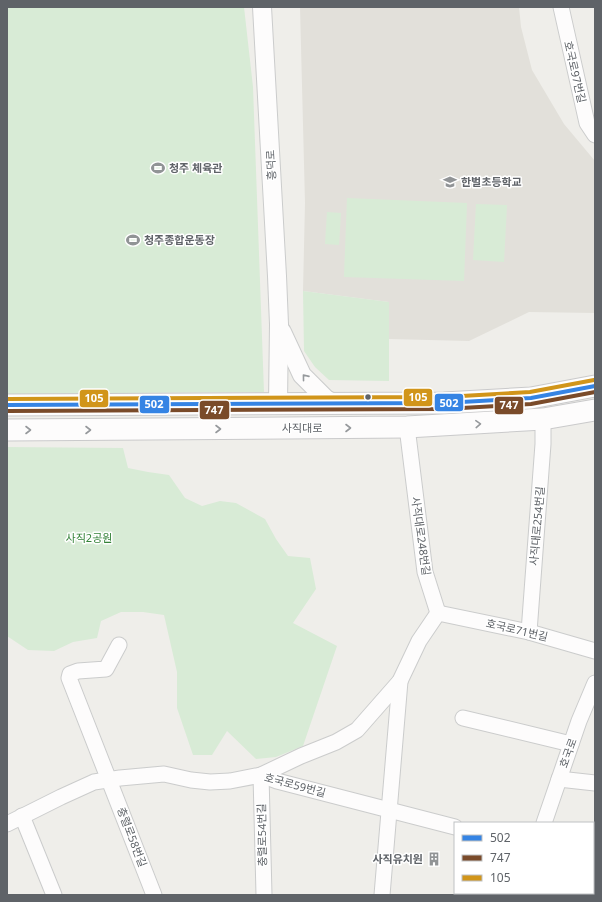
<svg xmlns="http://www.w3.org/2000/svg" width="602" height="902" viewBox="0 0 602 902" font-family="'Noto Sans','Noto Sans KR',sans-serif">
<rect width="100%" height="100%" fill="#efeeea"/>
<!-- education -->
<polygon fill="#e2e0da" points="300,7 519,7 521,27 532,70 564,124 595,161 595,313 529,312 469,341 389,339 389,302 303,291 305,203"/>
<!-- green -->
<g fill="#d8ebd6">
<polygon points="7,7 244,7 253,87 264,392 7,394"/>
<polygon points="347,198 467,203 464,281 344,277"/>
<polygon points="476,204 507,205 504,262 473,260"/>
<polygon points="327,212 341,213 339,245 325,244"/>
<polygon points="303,291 389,302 389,381 329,380 315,367 304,351"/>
<polygon points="7,447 123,448 128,468 148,472 169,475 185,498 202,506 220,501 236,503 265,519 276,539 288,556 310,558 316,589 293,623 337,646 303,746 276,757 256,759 227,731 212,755 193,755 177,708 177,672 164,615 143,612 121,612 101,621 97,638 73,642 54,651 28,650 7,636"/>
</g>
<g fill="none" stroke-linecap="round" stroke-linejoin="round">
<!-- minor casing -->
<g stroke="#cbcccc" stroke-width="17">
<g id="minor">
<polyline points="561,7 587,123 595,135"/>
<polyline points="407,427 425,572 438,613"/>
<polyline points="438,613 529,632 595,651"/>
<polyline points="529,632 543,444 543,419"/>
<polyline points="119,645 106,669 78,671 70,674 69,678 154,895"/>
<polyline points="463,718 571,744"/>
<polyline points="559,779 595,783"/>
<polyline points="22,816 54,895"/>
<polyline points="544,823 579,721 595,683"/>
<polyline points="7,824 61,797 94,782 120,778 164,774 191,780 210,782 230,781 261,775 277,781 455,827"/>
<polyline points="593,871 595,866"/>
<polyline points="264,895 261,775 301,756 336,742 357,730 400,681 419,641 438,613"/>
<polyline points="382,895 400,681"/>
<polyline points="520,895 521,893"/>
<polyline points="583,895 584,893"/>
</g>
</g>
<!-- tertiary casing -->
<g stroke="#cbcccc" stroke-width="20">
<g id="tertiary">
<polyline points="262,7 277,276 279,324 278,404"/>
<polyline points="282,332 302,375 326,399 333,403"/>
</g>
</g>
<!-- secondary casing -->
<g stroke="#cacacb" stroke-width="23">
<g id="secondary">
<polyline points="7,405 444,403 531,398 595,386"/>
<polyline points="7,430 407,427 543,419 595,410"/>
</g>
</g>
<!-- minor -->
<use href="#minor" stroke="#fdfcfc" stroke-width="15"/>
<!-- tertiary -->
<use href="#tertiary" stroke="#fdfcfc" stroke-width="18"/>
<!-- secondary -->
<use href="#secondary" stroke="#fdfcfc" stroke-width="21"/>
<!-- bus-1 casing -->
<g stroke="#fff" stroke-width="7">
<polyline id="bus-1" points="7,405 444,403 531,398 595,386"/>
</g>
<!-- bus-2 casing -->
<g stroke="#fff" stroke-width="7">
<polyline id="bus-2" points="7,411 444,409 531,404 595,392"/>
</g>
<!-- bus-3 casing -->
<g stroke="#fff" stroke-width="7">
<polyline id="bus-3" points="7,399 444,397 530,392 594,380"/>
</g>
<!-- bus-1 -->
<use href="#bus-1" stroke="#3584e4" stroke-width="4"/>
<!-- bus-2 -->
<use href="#bus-2" stroke="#7a4b2a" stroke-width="4"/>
<!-- bus-3 -->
<use href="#bus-3" stroke="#d1951a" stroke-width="4"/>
</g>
<!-- one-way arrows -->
<defs><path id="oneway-chevron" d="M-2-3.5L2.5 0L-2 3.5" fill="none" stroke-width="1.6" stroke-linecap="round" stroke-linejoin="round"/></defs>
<g stroke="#96999c">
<use href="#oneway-chevron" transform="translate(305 377) rotate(-129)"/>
<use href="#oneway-chevron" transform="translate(478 424) rotate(-3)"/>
<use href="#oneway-chevron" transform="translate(348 428)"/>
<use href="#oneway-chevron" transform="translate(218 429)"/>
<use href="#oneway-chevron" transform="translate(28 430)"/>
<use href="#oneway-chevron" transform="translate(88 430)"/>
</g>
<!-- icons -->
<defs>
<g id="stadium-bare" transform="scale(1.08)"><path d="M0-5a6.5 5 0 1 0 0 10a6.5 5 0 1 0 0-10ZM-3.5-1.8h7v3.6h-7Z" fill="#919496" stroke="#fff" stroke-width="2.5" paint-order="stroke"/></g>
<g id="school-bare" transform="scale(1.08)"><path d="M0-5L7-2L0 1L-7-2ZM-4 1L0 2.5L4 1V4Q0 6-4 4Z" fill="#919496" stroke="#fff" stroke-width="2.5" paint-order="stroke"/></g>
<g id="building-bare" transform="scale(1.08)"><path d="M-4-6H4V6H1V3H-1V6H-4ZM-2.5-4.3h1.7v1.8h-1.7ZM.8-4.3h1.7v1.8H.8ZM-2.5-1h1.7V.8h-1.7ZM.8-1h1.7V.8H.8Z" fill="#919496" stroke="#fff" stroke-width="2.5" paint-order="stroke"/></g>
</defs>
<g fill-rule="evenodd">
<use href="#stadium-bare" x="158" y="168"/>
<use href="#school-bare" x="450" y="182"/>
<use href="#stadium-bare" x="133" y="240"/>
<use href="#building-bare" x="434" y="859"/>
</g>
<!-- markers -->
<circle fill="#5f6368" stroke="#fff" stroke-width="1.5" cx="368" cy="397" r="3.5"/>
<g text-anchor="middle" stroke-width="3" stroke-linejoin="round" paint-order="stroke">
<!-- street labels -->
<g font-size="11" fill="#5f6368" stroke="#fff">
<text transform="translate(575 72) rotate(77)" y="4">호국로97번길</text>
<text transform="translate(271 165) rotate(-93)" y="4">흥덕로</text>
<text x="302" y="432">사직대로</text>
<text transform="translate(537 526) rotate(-85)" y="4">사직대로254번길</text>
<text transform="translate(421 536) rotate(82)" y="4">사직대로248번길</text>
<text transform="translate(517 630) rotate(13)" y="4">호국로71번길</text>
<text transform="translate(568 753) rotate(-70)" y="4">호국로</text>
<text transform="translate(295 785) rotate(15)" y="4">호국로59번길</text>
<text transform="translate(262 835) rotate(-91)" y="4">충렬로54번길</text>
<text transform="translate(132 837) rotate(69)" y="4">충렬로58번길</text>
</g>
<!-- poi labels -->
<g font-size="11" font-weight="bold" fill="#5f6368" stroke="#fff" text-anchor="start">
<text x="169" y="172">청주 체육관</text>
<text x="461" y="186">한벌초등학교</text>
<text x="144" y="244">청주종합운동장</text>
<text x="423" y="863" text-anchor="end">사직유치원</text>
</g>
<!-- park labels -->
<g font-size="11" fill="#348238" stroke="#fff">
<text x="89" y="542">사직2공원</text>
</g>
</g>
<g stroke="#fff" stroke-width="1.5">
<rect x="403" y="388" width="30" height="19" rx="4" fill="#d1951a"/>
<rect x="79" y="389" width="30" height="19" rx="4" fill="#d1951a"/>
<rect x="434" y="393" width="30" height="19" rx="4" fill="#3584e4"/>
<rect x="139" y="395" width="31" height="19" rx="4" fill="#3584e4"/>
<rect x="494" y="396" width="30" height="19" rx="4" fill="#7a4b2a"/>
<rect x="199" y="400" width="31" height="20" rx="4" fill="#7a4b2a"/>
</g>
<g font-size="11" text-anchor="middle" font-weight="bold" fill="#fff">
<text x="418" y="401">105</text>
<text x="94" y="402">105</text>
<text x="449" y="407">502</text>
<text x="154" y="408">502</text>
<text x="509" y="409">747</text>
<text x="214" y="414">747</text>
</g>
<!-- border -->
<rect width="602" height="902" fill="none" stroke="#5f6368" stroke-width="16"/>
<!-- legend -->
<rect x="454" y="822" width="140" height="72" fill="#ffffff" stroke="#bfc1c3"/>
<rect x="462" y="835" width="20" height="6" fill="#3584e4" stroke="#bfc1c3"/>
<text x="490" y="842" font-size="12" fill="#5f6368">502</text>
<rect x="462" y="855" width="20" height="6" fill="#7a4b2a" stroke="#bfc1c3"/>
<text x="490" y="862" font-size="12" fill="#5f6368">747</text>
<rect x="462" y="875" width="20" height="6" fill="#d1951a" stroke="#bfc1c3"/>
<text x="490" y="882" font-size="12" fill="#5f6368">105</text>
</svg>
